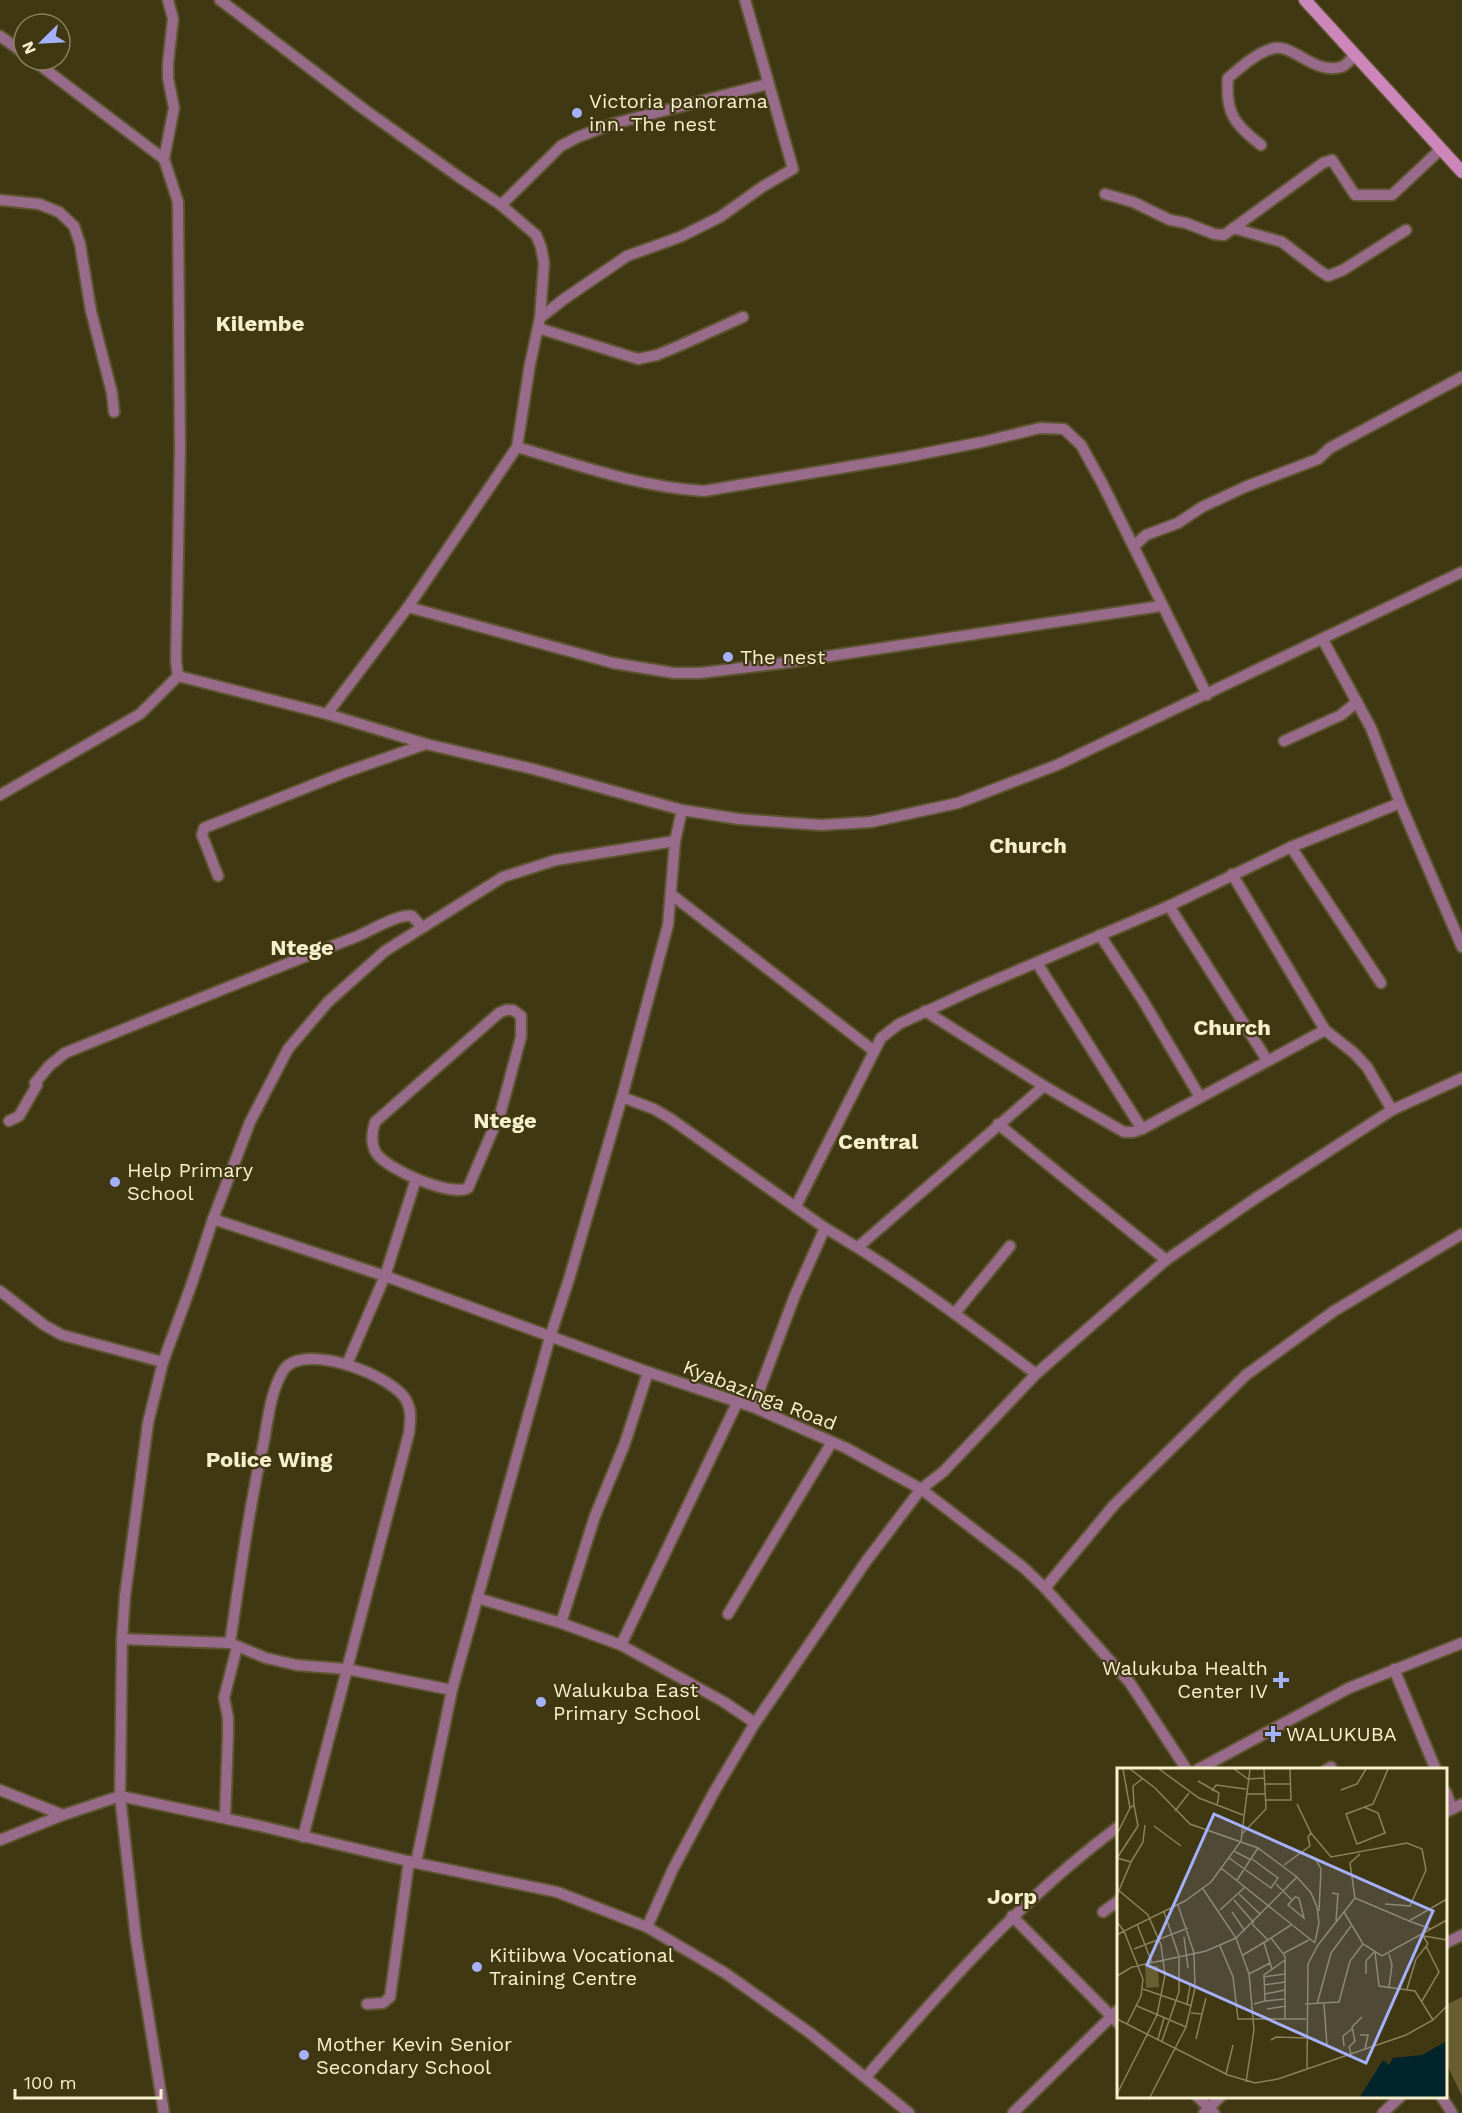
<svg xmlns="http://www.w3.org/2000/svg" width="1462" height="2113" viewBox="0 0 1462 2113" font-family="'Work Sans',sans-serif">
<rect width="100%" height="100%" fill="#403812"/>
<!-- green -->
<polygon fill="#685e31" points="1462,1997 1462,2096 1446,2063 1446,2005"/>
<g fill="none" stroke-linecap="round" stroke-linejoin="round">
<!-- street casing -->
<g stroke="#5d5530" stroke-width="14">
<g id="street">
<polyline points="220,0 365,110 459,177 501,205 536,235 541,247 544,263 540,318 530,364 517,447 408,607 327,714"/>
<polyline points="0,36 24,53"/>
<polyline points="33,60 164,159 178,202 180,449 176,661 178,676 327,714 426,744 533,769 682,810 739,819 791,823 821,825 871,822 958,803 1057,765 1462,572"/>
<path d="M1261,145C1235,125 1225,113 1228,78C1240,68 1255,54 1271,49C1292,41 1312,75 1341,67C1346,66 1351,59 1355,55"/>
<polyline points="164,159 174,108 168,78 168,63 173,19 168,0"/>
<polyline points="1105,194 1133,202 1170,220 1186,223 1214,234 1224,235 1323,163 1332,160 1355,195 1392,195 1441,149"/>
<polyline points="0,200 39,204 59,212 74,226 80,244 91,311 112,393 114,412"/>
<polyline points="501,205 561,146 578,137 612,124 768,84"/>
<polyline points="1233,228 1282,242 1320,271 1328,276 1343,270 1406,230"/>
<polyline points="540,318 564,299 627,256 680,237 720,217 762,187 793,169 745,0"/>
<polyline points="538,328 638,359 657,355 681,345 743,317"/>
<path d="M517,447C578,465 639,487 704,491L906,457L982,442L1040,428L1064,429L1081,445L1102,483L1207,695"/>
<polyline points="1134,546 1146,535 1178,523 1202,507 1245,487 1318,459 1330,448 1462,377"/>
<polyline points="408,607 613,663 674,673 700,673 790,662 1161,606"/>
<polyline points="1323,640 1371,728 1400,803 1462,947"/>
<polyline points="1284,741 1341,715 1357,702"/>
<polyline points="0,795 140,714 178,676"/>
<polyline points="1291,847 1381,983"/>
<polyline points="1232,874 1325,1030"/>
<polyline points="218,876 202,835 204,828 343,773 426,744"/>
<polyline points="672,895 874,1051"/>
<polyline points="1169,906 1267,1060"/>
<polyline points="1100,935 1142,999 1200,1097"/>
<polyline points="1037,963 1142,1129"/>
<path d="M506,1010H513L521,1016V1037L501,1111L468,1188C451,1197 388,1170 377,1154C370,1144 372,1133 375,1122L499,1013Z"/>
<polyline points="925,1011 1044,1086 1124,1132 1133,1132 1142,1129 1325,1030 1354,1053 1367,1067 1392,1110"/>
<polyline points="622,1097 654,1109 671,1119 825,1228 795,1295 753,1407"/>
<path d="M9,1121L19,1116L37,1085L35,1083L49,1066L65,1053C161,1014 257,975 353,938C369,932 396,914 412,916L422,927"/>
<polyline points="998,1124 1166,1260"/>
<polyline points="796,1206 881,1038 899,1024 979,987 1169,906 1291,847 1400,803"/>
<polyline points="213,1219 385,1276 648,1372 753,1407 846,1448 921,1489 1024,1568 1045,1588 1130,1683 1187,1770"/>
<path d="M825,1228C899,1271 968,1323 1036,1374"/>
<polyline points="858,1247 1044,1086"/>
<polyline points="0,1291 44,1325 62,1335 163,1362"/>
<polyline points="955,1313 1010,1246"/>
<polyline points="347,1364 385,1276 416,1179"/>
<polyline points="1045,1588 1114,1505 1246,1375 1334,1311 1462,1234"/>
<polyline points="477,1598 561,1623 621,1645 724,1702 755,1723"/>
<polyline points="728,1614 832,1442"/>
<polyline points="561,1623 595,1516 625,1443 648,1372"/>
<polyline points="122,1639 230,1643 266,1658 296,1665 346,1669 452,1690"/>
<path d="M230,1643C240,1576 249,1508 264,1441C268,1418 271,1391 283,1371C302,1340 396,1376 407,1402C412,1412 410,1422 409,1433L303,1837"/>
<polyline points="621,1645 737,1403"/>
<polyline points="1394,1669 1436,1770"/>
<polyline points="1197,1770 1349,1688 1462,1643"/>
<polyline points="1326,1770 1331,1767"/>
<polyline points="0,1790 63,1815"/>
<polyline points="1446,1792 1452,1809"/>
<polyline points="1446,1812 1462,1804"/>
<polyline points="225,1818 228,1736 228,1717 224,1698 237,1647"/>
<polyline points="0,1840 63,1815 120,1796 256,1825 416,1863 557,1892 647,1927 725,1973 810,2033 909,2113"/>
<polyline points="416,1863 452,1690 550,1337 569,1279 622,1097 668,925 675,841 682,810"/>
<polyline points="1103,1912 1118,1901"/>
<polyline points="1012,1916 1118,2023"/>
<polyline points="647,1927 673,1869 714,1792 755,1723 867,1560 921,1489 943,1472 1036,1374 1166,1260 1256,1198 1392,1110 1462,1078"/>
<polyline points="1446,1943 1462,1935"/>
<polyline points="367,2004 383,2003 390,1997 409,1861"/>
<path d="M866,2077C944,1987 1022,1898 1118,1827"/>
<polyline points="1197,2096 1214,2113"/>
<polyline points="1441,2096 1452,2113"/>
<polyline points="164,2113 136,1939 120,1796 122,1639 125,1596 148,1423 163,1362 192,1283 213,1219 250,1122 288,1049 328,1002 385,951 503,877 556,860 675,841"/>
<polyline points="1013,2113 1118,2010"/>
<polyline points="1204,2113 1221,2096"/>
<polyline points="1383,2113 1401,2096"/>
</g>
</g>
<!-- secondary casing -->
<g stroke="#5d5530" stroke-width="15">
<polyline id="secondary" points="1305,0 1462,172"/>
</g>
<!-- street -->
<use href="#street" stroke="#986b8b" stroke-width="10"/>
<!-- secondary -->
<use href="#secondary" stroke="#cd86ba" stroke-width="12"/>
</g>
<!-- markers -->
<g fill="#a6b1fc" stroke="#403812" stroke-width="2">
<circle cx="577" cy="113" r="6"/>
<circle cx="728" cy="657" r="6"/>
<circle cx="115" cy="1182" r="6"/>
<path d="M1278 1671h6v6h6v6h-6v6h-6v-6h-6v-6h6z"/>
<circle cx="541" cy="1702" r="6"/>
<path d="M1270 1725h6v6h6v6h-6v6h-6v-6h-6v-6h6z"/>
<circle cx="477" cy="1967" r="6"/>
<circle cx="304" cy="2055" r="6"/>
</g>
<g text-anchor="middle" stroke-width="4.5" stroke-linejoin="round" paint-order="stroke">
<!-- poi labels -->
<g font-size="20" fill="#f7f0cd" stroke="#403812" text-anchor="start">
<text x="589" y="108">Victoria panorama<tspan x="589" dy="23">inn. The nest</tspan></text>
<text x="740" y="664">The nest</text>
<text x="127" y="1177">Help Primary<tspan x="127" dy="23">School</tspan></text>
<text x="1268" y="1675" text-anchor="end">Walukuba Health<tspan x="1268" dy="23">Center IV</tspan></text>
<text x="553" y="1697">Walukuba East<tspan x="553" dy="23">Primary School</tspan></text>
<text x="1286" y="1741">WALUKUBA</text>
<text x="489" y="1962">Kitiibwa Vocational<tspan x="489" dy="23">Training Centre</tspan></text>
<text x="316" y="2051">Mother Kevin Senior<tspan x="316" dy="23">Secondary School</tspan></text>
</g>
<!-- street labels -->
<g font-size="20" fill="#f7f0cd" stroke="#403812">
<text transform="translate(760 1395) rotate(21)" y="7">Kyabazinga Road</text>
</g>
<!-- quarter labels -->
<g font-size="22" font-weight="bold" fill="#f7f0cd" stroke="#403812">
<text x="260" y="331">Kilembe</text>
<text x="1028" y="853">Church</text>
<text x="302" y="955">Ntege</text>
<text x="1232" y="1035">Church</text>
<text x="505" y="1128">Ntege</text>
<text x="878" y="1149">Central</text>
<text x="269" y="1467">Police Wing</text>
<text x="1012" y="1904">Jorp</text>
</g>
</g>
<!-- overview -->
<g transform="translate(1117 1768)">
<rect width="330" height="330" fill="#403812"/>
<path d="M28,198H41L42,219L29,220Z" fill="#685e31"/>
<path d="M330,273V329H243L266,292L272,297L276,290L305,287Z" fill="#02242c"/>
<path fill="none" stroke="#89825d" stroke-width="1.5" d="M13,1L38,20L73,56L141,80L180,109L194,125L200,139L202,155L198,174M42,1L82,30L126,47M117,1L131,11L148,10M81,13L102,25L100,38M148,16H173M224,22L240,16L249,1M95,23L99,17L129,21M129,26H148M148,32H174L173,1M17,37L16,18L25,11M247,39L261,45L268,65L240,76L229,46L256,36L271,1M58,43L72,25M37,58L64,78M194,65L214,89L290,75L305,81L309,102L293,138L268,136M0,66L13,40L6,1M125,66L149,41L147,1M117,83L134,92M0,90L21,58L17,37L13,40M0,90L14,94L26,74L28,57M112,90L154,120L161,110L135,91M199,92L204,101L202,143M167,97L193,78L191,69L194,65L180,36M104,100L198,175M120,112L141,80M159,116L175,132M0,121L31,147L44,177L48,207L40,247L0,326M86,121L119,170L132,206L137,262L129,314M215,125L221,126L219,153M122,126L144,147M0,127L14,94M178,129L182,130L187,150L171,137ZM238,130L233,95L243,86M117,132L137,155M103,142L128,119M115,144L128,163M227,144L246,176L265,188L330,152M292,153L314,161M0,154L7,163L0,167M20,156L35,195M135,156L151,172L174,157M307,168L330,172M67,169L71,200M154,170L168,188V251M147,175L155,201M103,178L116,209L121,251H189M17,181L71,160M258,184L262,218L298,223L316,252M167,185L192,172M272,186L275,197L272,219M126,187L151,172M132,206L153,195M249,206V193L257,184M0,208L15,199L89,183L119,170L180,109M146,209L168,206M147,217L168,214M26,221L75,238M290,221L299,191L311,176L305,166M148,226L168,222M148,233L168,231M305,233L322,204L309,178M70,236L73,218M137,236L148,233L147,207L168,192M188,236L222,234L233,193L246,176M200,236L214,185L234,158M207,236L210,278M20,238L69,259M150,241L169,238M74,245L85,246L89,230M0,251L111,307L138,315L161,311L289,267L316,252L330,238M10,256L24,228L26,211L7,163L68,133L94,114L124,73L133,1M243,267H251L248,281M41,271L47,250M79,271L85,246M154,272L159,269L189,270M45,273L62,224V188L47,144M227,278L226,268L235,261M234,286L232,279L238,273L235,259L245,249M190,300L191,196L201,177L238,130L292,153L330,131M109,306L116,277M33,329L69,259L78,220L77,185L61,137"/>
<path fill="#a6b1fc" fill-opacity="0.15" stroke="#a6b1fc" stroke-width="3" d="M97,46L316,143L249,295L30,197Z"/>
<rect width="330" height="330" fill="none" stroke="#f7f0cd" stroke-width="3"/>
</g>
<!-- north arrow -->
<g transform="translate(42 42) rotate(246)"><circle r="28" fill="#403812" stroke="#89825d" stroke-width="1.5"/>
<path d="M0-4.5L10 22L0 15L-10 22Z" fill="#a6b1fc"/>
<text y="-9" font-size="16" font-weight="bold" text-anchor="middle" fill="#f7f0cd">N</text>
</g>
<!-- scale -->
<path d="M15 2089v9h146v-9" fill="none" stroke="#f7f0cd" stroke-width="3"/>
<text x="24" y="2089" font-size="18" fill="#f7f0cd" stroke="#403812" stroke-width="4.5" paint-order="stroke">100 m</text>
</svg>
